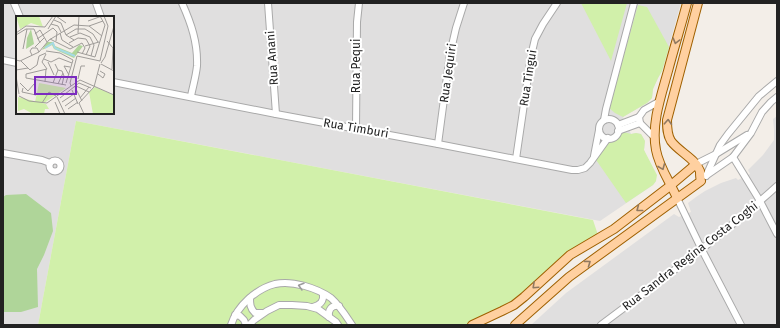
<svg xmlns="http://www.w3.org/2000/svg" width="780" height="328" viewBox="0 0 780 328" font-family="'Fira Sans',sans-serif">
<rect width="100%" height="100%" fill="#f3eee8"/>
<!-- residential -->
<g fill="#e0dfdf" fill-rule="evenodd">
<path d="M3,3H681L662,71L658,78L653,89L652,98L647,103L623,117L631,134L636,133L641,134L645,141L644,150L656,181L653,185L600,221L76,121L38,325H3ZM17,17H113V113H17Z"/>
<polygon points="777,116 777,325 531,325 566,293 674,214 679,217 691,212 688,203 696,197 705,191 721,183 736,178 738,180 750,174 748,170 763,155 774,140 774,129 773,119"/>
</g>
<!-- grass -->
<g fill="#d1f0aa">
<polygon points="581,3 627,3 611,61"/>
<polygon points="638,5 647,7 669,47 662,71 658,78 653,89 652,98 647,103 623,117 615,113 609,108"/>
<polygon points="76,121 593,220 599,238 502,311 480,325 38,325"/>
<polygon points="624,132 631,134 636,133 641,134 645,141 644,150 657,175 656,181 653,185 626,203 594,157 608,142"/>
</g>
<!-- forest -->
<polygon fill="#afd599" points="26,194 51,213 53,231 44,255 37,269 38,307 21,312 3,312 3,197 6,195"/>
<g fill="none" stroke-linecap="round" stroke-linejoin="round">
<!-- minor casing -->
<g stroke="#a9a9a9" stroke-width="8">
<g id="minor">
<polyline points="14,3 20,17"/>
<polyline points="96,3 101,17"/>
<path d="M182,3C191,23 198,43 197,66C196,76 193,86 191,96"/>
<polyline points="268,3 276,114"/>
<polyline points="3,60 17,63"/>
<polyline points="113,82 276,114 438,144 572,170 578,170 585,168 590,163 608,138"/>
<circle cx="609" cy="129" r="10"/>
<polyline points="604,120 606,109 634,3"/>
<polyline points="618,125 639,117"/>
<polyline points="356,128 357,22 359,3"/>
<polyline points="618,131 640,123"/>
<polyline points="655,138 640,123 639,117 644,110 660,101"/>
<polyline points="438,144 450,54 456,28 464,3"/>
<polyline points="3,153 42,160 50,163"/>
<polyline points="594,156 599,130"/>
<polyline points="733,157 760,201 777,234"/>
<polyline points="516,159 531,56 535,39 543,24 557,3"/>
<circle cx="55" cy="166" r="5.5"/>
<polyline points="696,164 716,154 747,135"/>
<polyline points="707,175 733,157 751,133 762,112 771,102 777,97"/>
<polyline points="706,176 720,145 728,134 759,96 777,81"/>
<polyline points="677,198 702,250 741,325"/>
<path d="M250,298C250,304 250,308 255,313H262"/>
<path d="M313,307C320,305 324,302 323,294"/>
<polyline points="235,315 240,316 244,320 246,325"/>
<path d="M329,317C328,310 331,305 339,306"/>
<path d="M231,325C237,306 256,289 275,284C292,280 317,288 331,298C340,306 346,316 352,325"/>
<polyline points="249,325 254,320 267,311 279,305 292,305 307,306 318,309 336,322 338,325"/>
<path d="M601,325C661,280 722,236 777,186"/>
</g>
</g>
<!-- major casing -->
<g stroke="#9f6000" stroke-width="10">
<g id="major">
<path d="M677,198C670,182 659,167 656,150C651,124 661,96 668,71C674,48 681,26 687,3"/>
<polyline points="472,325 502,311 514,305 524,297 570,255 614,229 670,186 696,164"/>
<path d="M515,325L569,277L701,181C700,178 700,174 700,171C695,158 679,152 671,141C667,135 667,127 667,120L698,3"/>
</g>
</g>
<!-- minor -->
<use href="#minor" stroke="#fff" stroke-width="6"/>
<!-- major -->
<use href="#major" stroke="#ffd0a0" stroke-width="8"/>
</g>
<!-- one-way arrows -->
<defs><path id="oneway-chevron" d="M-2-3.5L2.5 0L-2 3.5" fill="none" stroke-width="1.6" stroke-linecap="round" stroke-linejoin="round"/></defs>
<g stroke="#907961">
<use href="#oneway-chevron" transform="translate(676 41) rotate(105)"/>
<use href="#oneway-chevron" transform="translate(668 122) rotate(-87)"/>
<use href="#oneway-chevron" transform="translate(662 167) rotate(68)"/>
<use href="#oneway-chevron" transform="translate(639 209) rotate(142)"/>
<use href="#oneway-chevron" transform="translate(588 263) rotate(-36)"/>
<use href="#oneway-chevron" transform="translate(535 286) rotate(137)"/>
</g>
<use stroke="#9c9c9c" href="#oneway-chevron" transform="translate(301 286) rotate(-164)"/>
<g text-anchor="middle" stroke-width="4" stroke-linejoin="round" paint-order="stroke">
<!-- street labels -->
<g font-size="12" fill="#222" stroke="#fff">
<text transform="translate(272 58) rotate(-94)" y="4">Rua Anani</text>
<text transform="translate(356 66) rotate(-90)" y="4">Rua Pequi</text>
<text transform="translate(448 73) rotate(-82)" y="4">Rua Jequiri</text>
<text transform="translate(528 78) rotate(-81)" y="4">Rua Tingui</text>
<text transform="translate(356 128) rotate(10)" y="4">Rua Timburi</text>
<text transform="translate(690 256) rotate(-38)" y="4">Rua Sandra Regina Costa Coghi</text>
</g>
</g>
<!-- overview -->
<g transform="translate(16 16)">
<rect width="98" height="98" fill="#f3eee8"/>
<path d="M0,0H23L27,11L15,7L4,13ZM23,67L50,72L28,87L19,86ZM79,71L98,79V98H77L73,76ZM2,81L30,88L33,93H29L28,98H17L8,93L2,95Z" fill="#d1f0aa"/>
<path d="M15,13L18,28L10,33L11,22ZM31,26H37L39,30L56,37L63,29L67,30L58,42L38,33L36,29L26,34Z" fill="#afd599"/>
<path fill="none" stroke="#a5dae4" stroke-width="2" d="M29,32L37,27L39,32L59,40"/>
<path fill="none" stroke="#9f9c99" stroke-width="1" d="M40,0L50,7M38,4L45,7L50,19L58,24M72,5L86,0M35,8L42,10L45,16M73,10L87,5M18,13L24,27M32,13L40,0M0,17L10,10L29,11L37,0M44,17L46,24L57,31M62,17L63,0M19,18L24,14L31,26M0,19L10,13H18M50,19L60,13H69L77,18L82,26M54,21L64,17L74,21L78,29L75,40M21,23L37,12L41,16L40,25M34,23L54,33L66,27L69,32L66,38M91,25L97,32L96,53M53,27L62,22L70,23L74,30L70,39M69,30L83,26M19,31L28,22M7,33L11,13M30,35L44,37L57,44L50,67M61,36L79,41M30,38L26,46L31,53L10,58V62L50,69M16,39L14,35L16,32H21L23,36M79,41L89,9L84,0M28,43L35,46L43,42L56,47M0,44L4,45L23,36L33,24L58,9L73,10L86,20M5,45L14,54L21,49L23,40L30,37M32,46L38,59M85,47L89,41L98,10M85,48L98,55M0,54L12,52M42,54L46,55L48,60L46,69M82,58L87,62L89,58L84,55M53,59L48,50L54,51M0,60L3,78M62,63L65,50H69M29,66L30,53M4,67L12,75L18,68M37,67L42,54L39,48M42,68L47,57M0,70V90M55,70L64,64L98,79M60,70L73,76M59,71L66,85M7,72L6,76L20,79M56,74L62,88M3,80L13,85L31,87L55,70L54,67L61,40L84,45L92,10L88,0M41,81L49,98M44,82L63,67L75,72M64,82L73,71M39,86L44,98M46,86L58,78M26,87L33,76L40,80M49,90L60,82M52,93L62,86M68,98L63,87L78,71L84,48"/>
<path fill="#7b2cbf" fill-opacity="0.15" stroke="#7b2cbf" stroke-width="2" d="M19,61H60V78H19Z"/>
<rect width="98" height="98" fill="none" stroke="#222" stroke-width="2"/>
</g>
<!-- border -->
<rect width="780" height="328" fill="none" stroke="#222222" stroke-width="8"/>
</svg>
